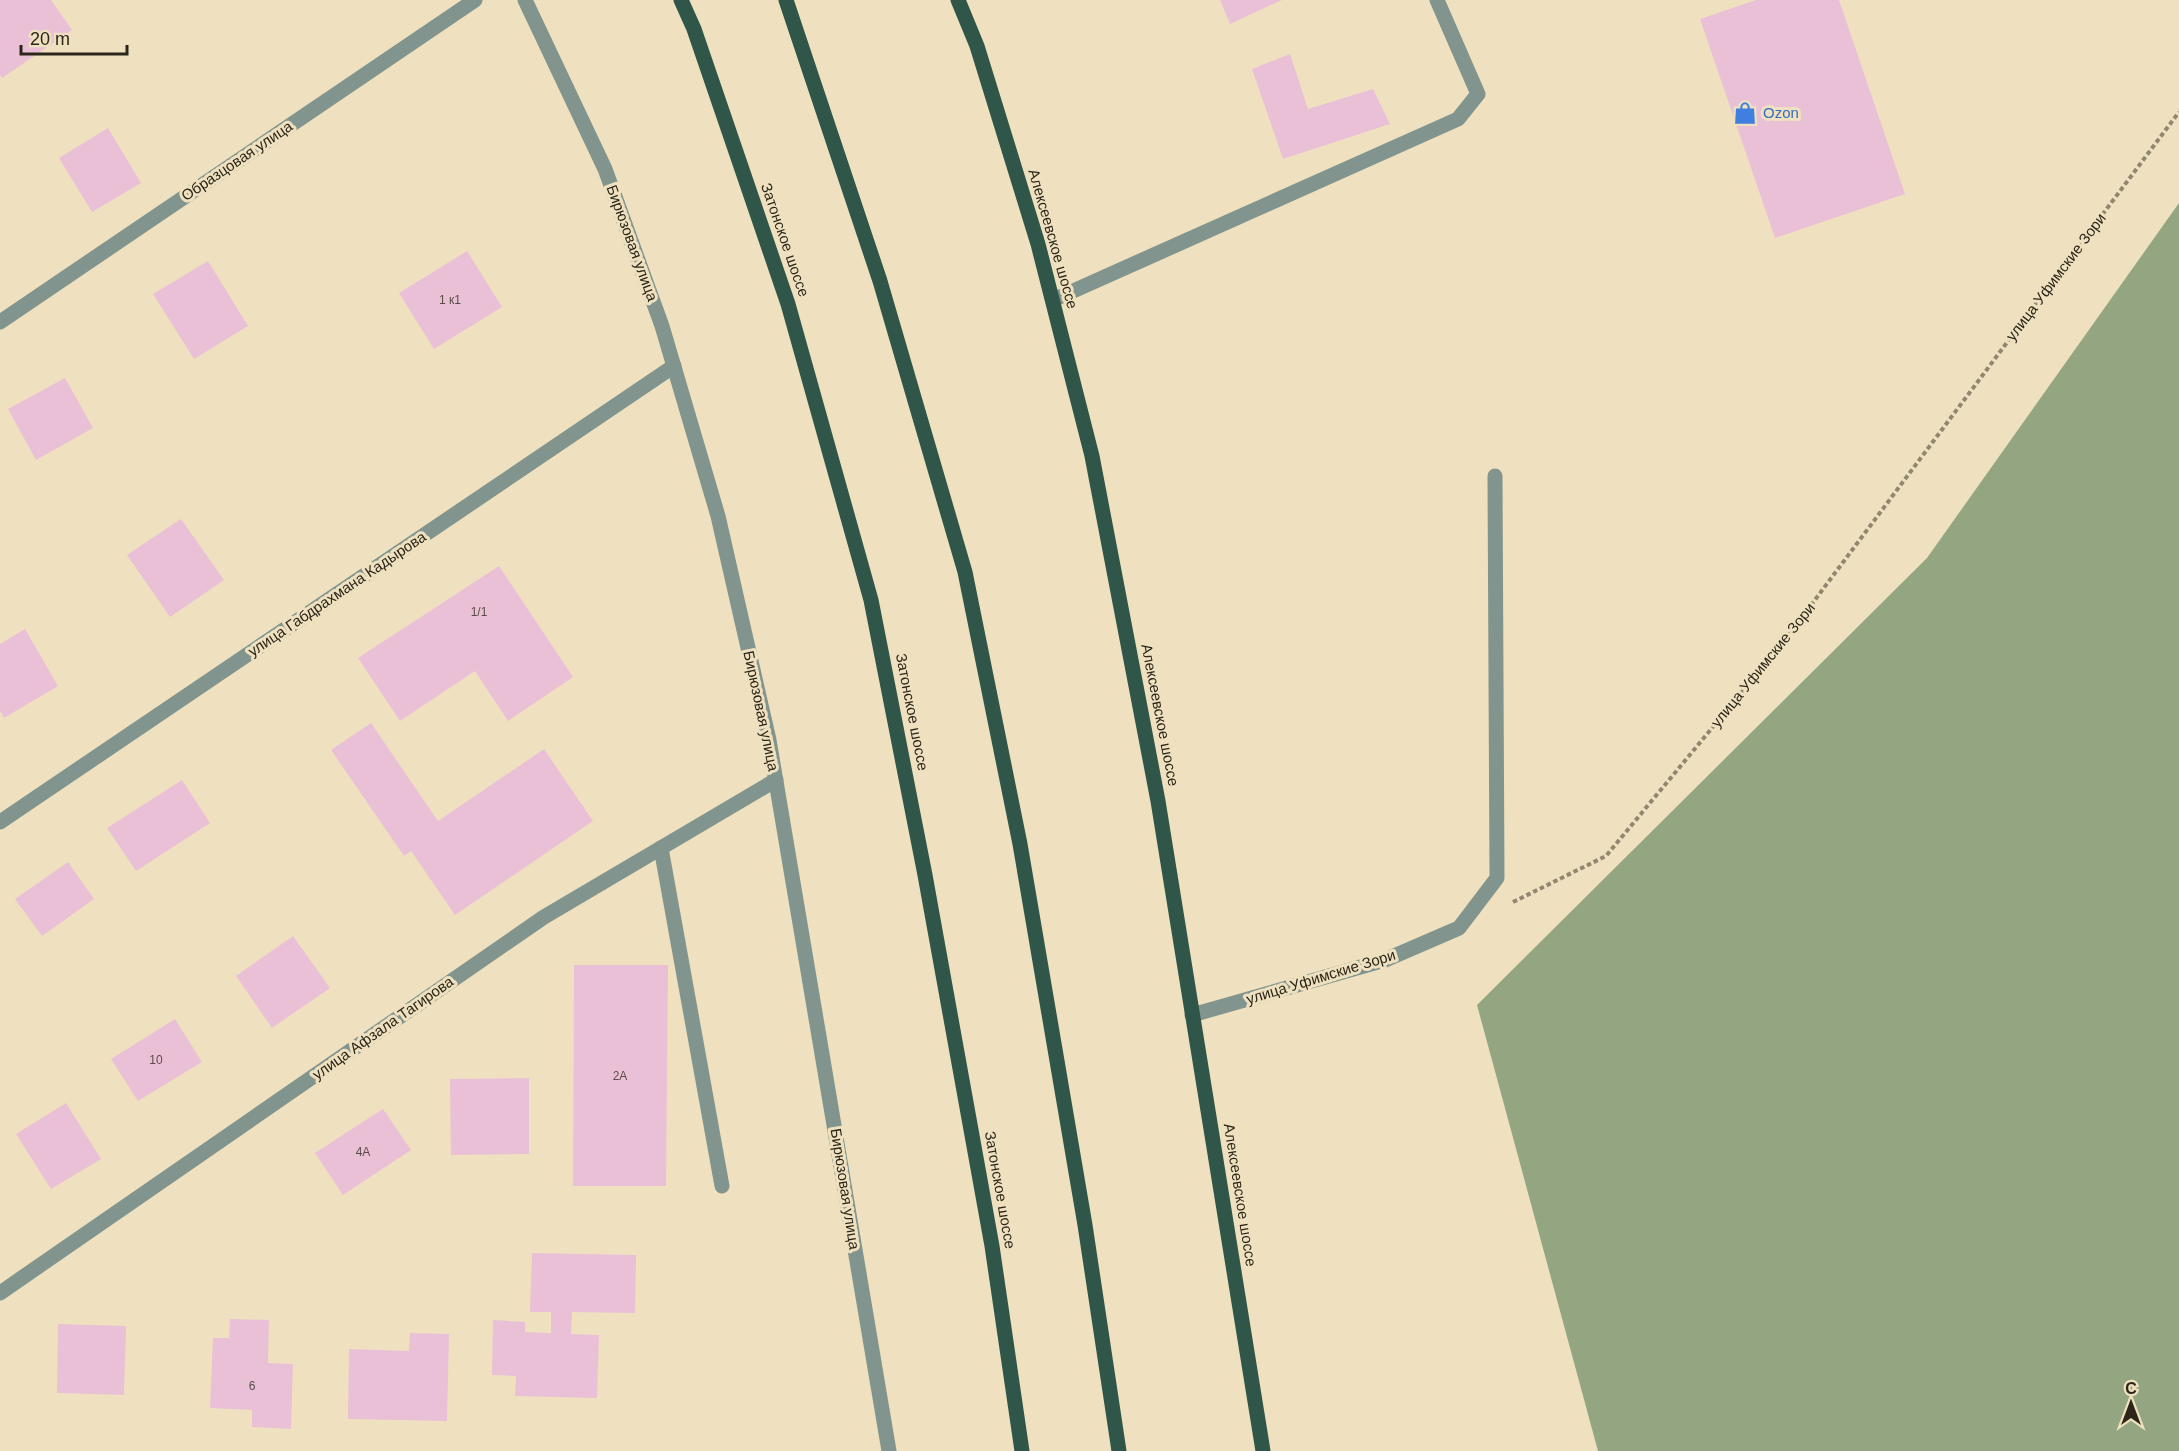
<svg xmlns="http://www.w3.org/2000/svg" width="2179" height="1451" viewBox="0 0 2179 1451" font-family="Arial,sans-serif">
<rect width="100%" height="100%" fill="#efe1bf"/>
<!-- forest -->
<polygon fill="#93a681" points="2179,203 2179,1451 1598,1451 1477,1005 1927,558"/>
<!-- building -->
<g fill="#eac0d7">
<polygon points="0,0 51,0 72,30 2,78 0,75"/>
<polygon points="1220,0 1282,0 1230,24"/>
<polygon points="1756,0 1839,0 1905,194 1775,238 1700,19"/>
<polygon points="1290,54 1308,109 1373,89 1390,124 1283,159 1252,69"/>
<polygon points="108,128 141,183 92,212 59,158"/>
<polygon points="467,251 502,307 434,349 399,293"/>
<polygon points="208,261 248,326 194,359 153,294"/>
<polygon points="65,378 93,428 36,460 8,409"/>
<polygon points="181,519 224,580 170,617 127,555"/>
<polygon points="499,566 573,677 508,721 475,671 400,721 358,658"/>
<polygon points="25,629 58,686 4,718 0,711 0,644"/>
<polygon points="371,723 438,821 544,749 593,821 455,915 411,851 404,856 331,750"/>
<polygon points="182,780 210,823 136,871 107,828"/>
<polygon points="68,862 94,899 42,936 15,899"/>
<polygon points="293,936 330,988 272,1028 236,976"/>
<polygon points="574,965 668,965 666,1186 573,1186"/>
<polygon points="175,1019 202,1062 138,1101 111,1059"/>
<polygon points="529,1078 529,1154 451,1155 450,1079"/>
<polygon points="66,1103 101,1159 51,1189 16,1134"/>
<polygon points="383,1109 411,1150 343,1195 315,1153"/>
<polygon points="532,1253 636,1255 635,1313 572,1312 571,1334 599,1335 597,1398 515,1396 516,1376 492,1375 493,1320 525,1322 525,1332 551,1333 551,1312 530,1312"/>
<polygon points="230,1319 269,1320 268,1363 293,1364 291,1429 252,1427 252,1410 210,1408 213,1338 229,1338"/>
<polygon points="58,1324 126,1326 124,1395 57,1393"/>
<polygon points="410,1333 449,1334 447,1421 348,1419 349,1349 409,1351"/>
</g>
<g fill="none" stroke-linecap="round" stroke-linejoin="round">
<!-- path -->
<polyline stroke="#91876f" stroke-width="4" stroke-dasharray="4.5 3" stroke-linecap="butt" points="1513,902 1606,856 1785,640 2179,112"/>
<!-- minor -->
<g stroke="#81958e" stroke-width="15">
<polyline points="525,0 605,169 662,326 718,516 769,740 889,1451"/>
<polyline points="1053,300 1458,119 1478,94 1437,0"/>
<polyline points="0,322 475,0"/>
<polyline points="0,822 674,366"/>
<polyline points="661,848 722,1186"/>
<polyline points="1192,1015 1385,960 1459,928 1497,878 1495,476"/>
<polyline points="0,1293 544,917 776,780"/>
</g>
<!-- major -->
<g stroke="#30564a" stroke-width="15">
<polyline points="681,0 694,29 788,304 871,600 925,875 992,1246 1022,1451"/>
<polyline points="786,0 880,281 965,572 1020,844 1085,1225 1119,1451"/>
<polyline points="958,0 977,46 1038,244 1092,456 1158,801 1263,1451"/>
</g>
</g>
<!-- icons -->
<defs>
<g id="shop-bare" transform="scale(1.8)"><path d="M-5-2.5h2.3a2.7 3.5 0 0 1 5.4 0H5L5.5 6h-11ZM-1.5-2.5h3a1.5 2.3 0 0 0-3 0Z" fill="#3f7fe0" stroke="#efe1bf" stroke-width="2.5" paint-order="stroke"/></g>
</defs>
<g fill-rule="evenodd">
<use href="#shop-bare" x="1745" y="113"/>
</g>
<g text-anchor="middle" stroke-width="6" stroke-linejoin="round" paint-order="stroke">
<!-- number labels -->
<g font-size="12" fill="#5b4c48">
<text x="450" y="304">1 к1</text>
<text x="479" y="616">1/1</text>
<text x="156" y="1064">10</text>
<text x="620" y="1080">2А</text>
<text x="363" y="1156">4А</text>
<text x="252" y="1390">6</text>
</g>
<!-- shop labels -->
<g font-size="15" fill="#366cbe" stroke="#efe1bf" text-anchor="start">
<text x="1763" y="118">Ozon</text>
</g>
<!-- street labels -->
<g font-size="15" fill="#2b2619" stroke="#efe1bf">
<text transform="translate(237 161) rotate(-34)" y="5">Образцовая улица</text>
<text transform="translate(1053 239) rotate(74)" y="5">Алексеевское шоссе</text>
<text transform="translate(785 240) rotate(71)" y="5">Затонское шоссе</text>
<text transform="translate(632 243) rotate(70)" y="5">Бирюзовая улица</text>
<text transform="translate(2056 277) rotate(-53)" y="5">улица Уфимские Зори</text>
<text transform="translate(337 594) rotate(-34)" y="5">улица Габдрахмана Кадырова</text>
<text transform="translate(1763 665) rotate(-51)" y="5">улица Уфимские Зори</text>
<text transform="translate(761 711) rotate(78)" y="5">Бирюзовая улица</text>
<text transform="translate(912 712) rotate(79)" y="5">Затонское шоссе</text>
<text transform="translate(1160 715) rotate(79)" y="5">Алексеевское шоссе</text>
<text transform="translate(1321 977) rotate(-17)" y="5">улица Уфимские Зори</text>
<text transform="translate(383 1028) rotate(-35)" y="5">улица Афзала Тагирова</text>
<text transform="translate(845 1189) rotate(81)" y="5">Бирюзовая улица</text>
<text transform="translate(1000 1190) rotate(80)" y="5">Затонское шоссе</text>
<text transform="translate(1240 1195) rotate(81)" y="5">Алексеевское шоссе</text>
</g>
</g>
<!-- north arrow -->
<g transform="translate(2131 1403)" stroke="#efe1bf" stroke-width="4.5" paint-order="stroke">
<path d="M0-4.5L10 22L0 15L-10 22Z" fill="#2b2619"/>
<text y="-9" font-size="16" font-weight="bold" text-anchor="middle" fill="#2b2619">С</text>
</g>
<!-- scale -->
<path d="M21 45v9h106v-9" fill="none" stroke="#2b2619" stroke-width="3"/>
<text x="30" y="45" font-size="18" fill="#2b2619" stroke="#efe1bf" stroke-width="4.5" paint-order="stroke">20 m</text>
</svg>
